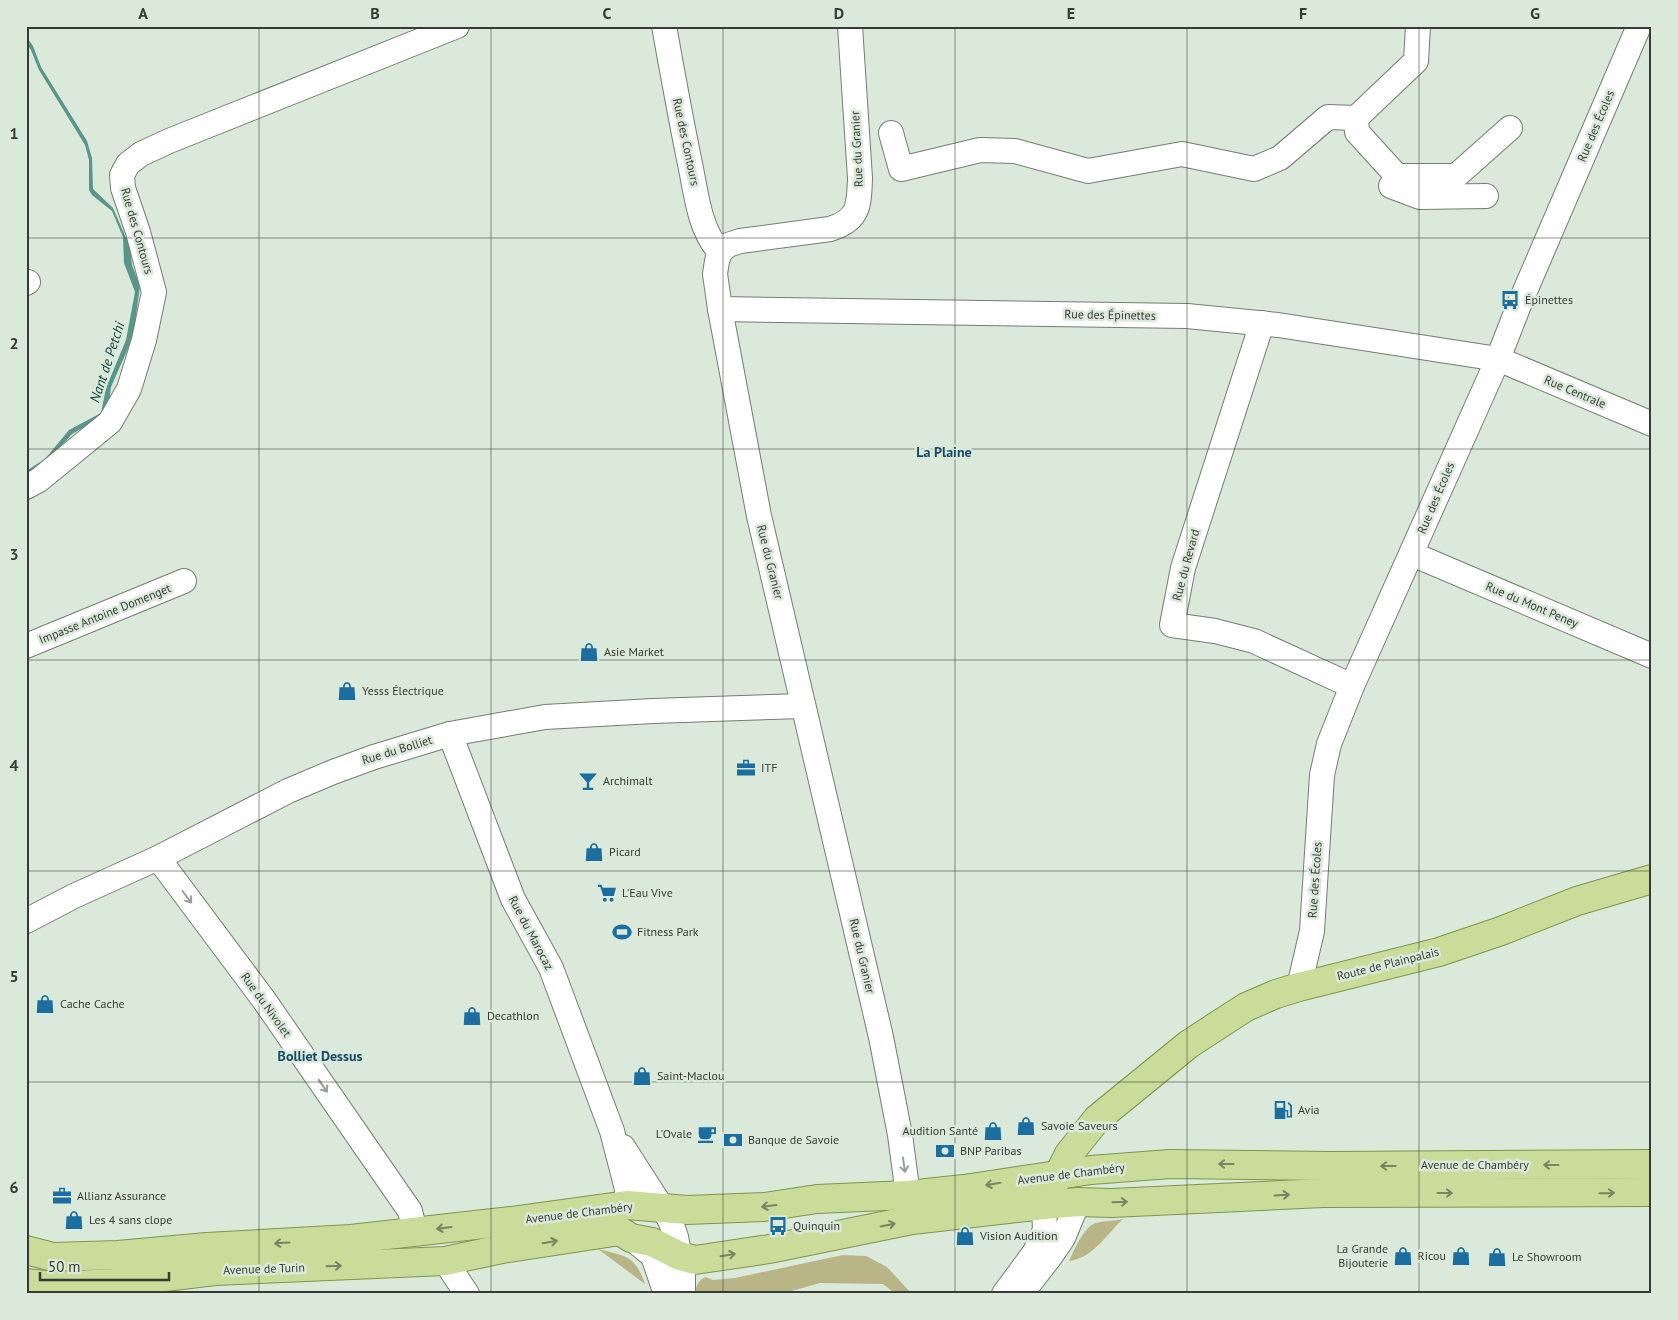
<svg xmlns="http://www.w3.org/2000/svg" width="1678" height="1320" viewBox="0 0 1678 1320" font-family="'PT Sans',sans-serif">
<rect width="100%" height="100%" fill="#dbe9da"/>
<!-- green -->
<g fill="#b9b587">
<path d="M1123,1219C1106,1235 1093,1258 1069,1261C1074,1251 1084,1226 1096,1223C1104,1221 1114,1221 1123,1219Z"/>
<path d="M598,1249C625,1256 635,1255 645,1284Z"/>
<path d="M843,1255L866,1256L887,1267L912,1294H896L883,1284L820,1283L781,1294H695C696,1286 698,1280 706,1277L713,1280L735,1278Z"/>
</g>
<!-- water -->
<polygon fill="#58958a" points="26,36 33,46 41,67 87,141 92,158 93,189 113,208 126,238 129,239 132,265 140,286 133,337 111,387 109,403 103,416 72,434 48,461 26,476 26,471 45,459 69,430 101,413 106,388 126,340 135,292 124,263 123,237 112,211 92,195 89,190 89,160 85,145 39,70 31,50 26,43"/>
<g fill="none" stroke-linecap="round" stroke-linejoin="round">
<!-- minor casing -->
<g stroke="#727e70" stroke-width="26">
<g id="minor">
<path d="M664,26C672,70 680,115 689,159C696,190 698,228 720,252"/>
<path d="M850,26L860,178C859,206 859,220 830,229L740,241L728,245L720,252L717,261L715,274L720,309L759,516L881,1037L900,1135L908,1195"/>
<polyline points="1356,118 1357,132 1397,176 1391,186 1420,197 1486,196"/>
<polyline points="891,133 901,169 980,150 1015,151 1088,171 1182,154 1254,169 1280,158 1328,117 1356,118 1416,61 1418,26"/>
<polyline points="1397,176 1456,176 1510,128"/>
<polyline points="26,283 28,282"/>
<polyline points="720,309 1187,316 1278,325 1498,359 1652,424"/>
<polyline points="1262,323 1183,568 1172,625 1215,631 1254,641 1352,686"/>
<polyline points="26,487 39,480 110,422 129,389 144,340 154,292 138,232 123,188 122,175 128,164 141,154 169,141 457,26"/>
<polyline points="1412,554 1652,656"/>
<polyline points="26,646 184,581"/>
<polyline points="450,734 513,899 551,968 612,1131 627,1189 627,1205"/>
<polyline points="158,858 264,1000 410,1211 415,1232"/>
<polyline points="26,921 74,896 158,858 288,791 333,772 374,757 450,734 545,717 653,711 802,706"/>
<polyline points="1299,987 1312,931 1322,775 1329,744 1352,686 1498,359 1519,305 1639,26"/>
<polyline points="623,1147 670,1220 676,1237 683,1274 683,1294"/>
<polyline points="631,1238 653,1256 666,1294"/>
<polyline points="445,1261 467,1294"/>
<polyline points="1004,1294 1035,1252 1045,1230 1044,1205"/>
<polyline points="1021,1294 1050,1257 1063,1238 1078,1202"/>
</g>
</g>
<!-- major casing -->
<g stroke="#7f944a" stroke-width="30">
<g id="major">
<polyline points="1053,1186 1069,1154 1097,1119 1189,1044 1246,1007 1276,994 1299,987 1439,952 1501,931 1577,901 1652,879"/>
<polyline points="26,1250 53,1257 118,1255 207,1247 351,1239 511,1221 627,1205 687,1210 764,1207 817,1199 908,1195 964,1189 1091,1170 1170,1164 1330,1166 1652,1164"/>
<polyline points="26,1283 55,1286 114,1283 215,1271 445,1261 502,1249 620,1231 631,1238 652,1242 680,1256 695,1260 769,1249 912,1220 1044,1205 1078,1202 1112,1203 1323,1193 1652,1192"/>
</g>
</g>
<!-- minor -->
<use href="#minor" stroke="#fff" stroke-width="24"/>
<!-- major -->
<use href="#major" stroke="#cadc9a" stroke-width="28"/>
</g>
<!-- one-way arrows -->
<defs><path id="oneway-shaft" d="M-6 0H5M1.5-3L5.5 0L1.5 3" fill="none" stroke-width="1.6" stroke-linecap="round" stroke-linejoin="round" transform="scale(1.25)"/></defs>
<g stroke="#9a9e9a">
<use href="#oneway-shaft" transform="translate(187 897) rotate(53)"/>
<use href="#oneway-shaft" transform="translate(323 1086) rotate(55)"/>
<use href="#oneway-shaft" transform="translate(904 1165) rotate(82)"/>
</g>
<g stroke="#798462">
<use href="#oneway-shaft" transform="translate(1226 1164) rotate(180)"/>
<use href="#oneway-shaft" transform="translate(1551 1165) rotate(180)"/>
<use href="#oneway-shaft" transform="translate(1388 1166) rotate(180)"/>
<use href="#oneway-shaft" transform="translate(993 1184) rotate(171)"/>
<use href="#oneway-shaft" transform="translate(1445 1193)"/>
<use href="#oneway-shaft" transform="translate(1607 1193) rotate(-1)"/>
<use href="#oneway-shaft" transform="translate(1282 1195) rotate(-3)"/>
<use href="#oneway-shaft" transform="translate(1120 1202) rotate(-2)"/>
<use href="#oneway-shaft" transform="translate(769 1206) rotate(173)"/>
<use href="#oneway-shaft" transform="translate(888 1225) rotate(-12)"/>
<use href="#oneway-shaft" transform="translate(444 1228) rotate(173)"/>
<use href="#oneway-shaft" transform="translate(550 1242) rotate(-9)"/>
<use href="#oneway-shaft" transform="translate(282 1243) rotate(177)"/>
<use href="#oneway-shaft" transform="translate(728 1255) rotate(-9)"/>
<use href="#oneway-shaft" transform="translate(334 1266) rotate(-2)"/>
</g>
<!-- grid -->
<path fill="none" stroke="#363c35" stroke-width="1" stroke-opacity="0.55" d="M259,26V1294M491,26V1294M723,26V1294M955,26V1294M1187,26V1294M1419,26V1294M26,238H1652M26,449H1652M26,660H1652M26,871H1652M26,1082H1652"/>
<!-- icons -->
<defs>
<g id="bus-bare" transform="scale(1.5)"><path d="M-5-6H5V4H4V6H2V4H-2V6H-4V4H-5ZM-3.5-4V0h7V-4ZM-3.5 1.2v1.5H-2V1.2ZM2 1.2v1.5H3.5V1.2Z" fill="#1b6e9f" stroke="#dbe9da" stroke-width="2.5" paint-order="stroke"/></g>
<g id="shop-bare" transform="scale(1.5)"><path d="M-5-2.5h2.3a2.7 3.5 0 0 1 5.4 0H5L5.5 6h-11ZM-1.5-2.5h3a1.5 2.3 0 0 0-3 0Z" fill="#1b6e9f" stroke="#dbe9da" stroke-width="2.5" paint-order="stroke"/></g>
<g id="office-bare" transform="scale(1.5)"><path d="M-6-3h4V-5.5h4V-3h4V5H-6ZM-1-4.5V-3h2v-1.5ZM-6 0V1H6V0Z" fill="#1b6e9f" stroke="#dbe9da" stroke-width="2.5" paint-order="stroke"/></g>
<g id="bar-bare" transform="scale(1.5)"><path d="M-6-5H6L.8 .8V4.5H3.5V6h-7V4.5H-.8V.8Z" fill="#1b6e9f" stroke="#dbe9da" stroke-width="2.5" paint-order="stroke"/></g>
<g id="supermarket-bare" transform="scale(1.5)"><path d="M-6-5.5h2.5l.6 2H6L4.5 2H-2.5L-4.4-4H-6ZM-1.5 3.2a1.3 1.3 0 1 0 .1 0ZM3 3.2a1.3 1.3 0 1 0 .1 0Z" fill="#1b6e9f" stroke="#dbe9da" stroke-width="2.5" paint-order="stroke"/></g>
<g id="stadium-bare" transform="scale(1.5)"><path d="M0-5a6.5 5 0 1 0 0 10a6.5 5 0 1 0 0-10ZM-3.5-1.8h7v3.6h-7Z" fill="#1b6e9f" stroke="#dbe9da" stroke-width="2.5" paint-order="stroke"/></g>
<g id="fuel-bare" transform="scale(1.5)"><path d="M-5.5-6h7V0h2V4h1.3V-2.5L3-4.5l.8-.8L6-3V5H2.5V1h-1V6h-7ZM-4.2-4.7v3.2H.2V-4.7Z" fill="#1b6e9f" stroke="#dbe9da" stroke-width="2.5" paint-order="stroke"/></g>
<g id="cafe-bare" transform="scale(1.5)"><path d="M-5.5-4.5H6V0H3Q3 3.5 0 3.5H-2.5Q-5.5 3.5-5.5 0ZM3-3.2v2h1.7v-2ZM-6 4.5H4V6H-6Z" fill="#1b6e9f" stroke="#dbe9da" stroke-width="2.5" paint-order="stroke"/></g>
<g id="bank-bare" transform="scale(1.5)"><path d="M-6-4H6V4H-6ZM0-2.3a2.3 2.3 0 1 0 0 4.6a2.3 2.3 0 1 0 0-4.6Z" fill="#1b6e9f" stroke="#dbe9da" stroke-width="2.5" paint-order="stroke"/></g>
</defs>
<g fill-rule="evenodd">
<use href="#bus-bare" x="1510" y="300"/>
<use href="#shop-bare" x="589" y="652"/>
<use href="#shop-bare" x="347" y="691"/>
<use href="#office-bare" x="746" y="768"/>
<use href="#bar-bare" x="588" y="781"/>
<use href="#shop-bare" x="594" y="852"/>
<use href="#supermarket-bare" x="607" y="893"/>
<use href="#stadium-bare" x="622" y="932"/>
<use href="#shop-bare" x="45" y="1004"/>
<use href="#shop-bare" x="472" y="1016"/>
<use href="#shop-bare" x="642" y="1076"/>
<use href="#fuel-bare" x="1283" y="1110"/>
<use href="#shop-bare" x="1026" y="1126"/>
<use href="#shop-bare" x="993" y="1131"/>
<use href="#cafe-bare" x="707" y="1134"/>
<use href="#bank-bare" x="733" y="1140"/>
<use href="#bank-bare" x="945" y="1151"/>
<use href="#office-bare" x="62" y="1196"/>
<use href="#shop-bare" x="74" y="1220"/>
<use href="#bus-bare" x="778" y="1226"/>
<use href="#shop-bare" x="965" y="1236"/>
<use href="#shop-bare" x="1403" y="1256"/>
<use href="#shop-bare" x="1461" y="1256"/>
<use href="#shop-bare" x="1497" y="1257"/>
</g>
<g text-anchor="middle" stroke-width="5" stroke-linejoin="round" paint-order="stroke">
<!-- street labels -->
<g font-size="12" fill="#363c35" stroke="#dbe9da">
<text transform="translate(1596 126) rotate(-67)" y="4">Rue des Écoles</text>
<text transform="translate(686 142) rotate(78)" y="4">Rue des Contours</text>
<text transform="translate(857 149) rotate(-93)" y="4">Rue du Granier</text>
<text transform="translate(137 231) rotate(74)" y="4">Rue des Contours</text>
<text transform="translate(1110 315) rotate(1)" y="4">Rue des Épinettes</text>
<text transform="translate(1575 392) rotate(23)" y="4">Rue Centrale</text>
<text transform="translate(1436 498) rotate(-67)" y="4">Rue des Écoles</text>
<text transform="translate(770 562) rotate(76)" y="4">Rue du Granier</text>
<text transform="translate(1186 565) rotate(-75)" y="4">Rue du Revard</text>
<text transform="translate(1532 605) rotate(23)" y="4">Rue du Mont Peney</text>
<text transform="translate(105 614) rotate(-22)" y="4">Impasse Antoine Domenget</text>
<text transform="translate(397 750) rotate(-17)" y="4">Rue du Bolliet</text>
<text transform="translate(1315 880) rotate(-86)" y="4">Rue des Écoles</text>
<text transform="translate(531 933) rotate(62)" y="4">Rue du Marocaz</text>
<text transform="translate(862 956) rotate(77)" y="4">Rue du Granier</text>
<text transform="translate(1388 964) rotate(-14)" y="4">Route de Plainpalais</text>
<text transform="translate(266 1005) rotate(54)" y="4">Rue du Nivolet</text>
<text x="1475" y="1169">Avenue de Chambéry</text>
<text transform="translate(1071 1174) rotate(-7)" y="4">Avenue de Chambéry</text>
<text transform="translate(579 1213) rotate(-7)" y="4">Avenue de Chambéry</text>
<text transform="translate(264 1269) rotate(-2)" y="4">Avenue de Turin</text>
</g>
<!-- poi labels -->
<g font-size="12" fill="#363c35" stroke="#dbe9da" text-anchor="start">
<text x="1525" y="304">Épinettes</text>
<text x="604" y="656">Asie Market</text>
<text x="362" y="695">Yesss Électrique</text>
<text x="761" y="772">ITF</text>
<text x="603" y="785">Archimalt</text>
<text x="609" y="856">Picard</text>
<text x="622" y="897">L'Eau Vive</text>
<text x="637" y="936">Fitness Park</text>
<text x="60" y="1008">Cache Cache</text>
<text x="487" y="1020">Decathlon</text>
<text x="657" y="1080">Saint-Maclou</text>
<text x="1298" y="1114">Avia</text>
<text x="1041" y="1130">Savoie Saveurs</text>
<text x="978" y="1135" text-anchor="end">Audition Santé</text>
<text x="692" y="1138" text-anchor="end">L'Ovale</text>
<text x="748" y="1144">Banque de Savoie</text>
<text x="960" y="1155">BNP Paribas</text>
<text x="77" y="1200">Allianz Assurance</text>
<text x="89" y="1224">Les 4 sans clope</text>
<text x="793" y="1230">Quinquin</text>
<text x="980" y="1240">Vision Audition</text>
<text x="1388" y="1253" text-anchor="end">La Grande<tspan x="1388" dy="14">Bijouterie</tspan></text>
<text x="1446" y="1260" text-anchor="end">Ricou</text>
<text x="1512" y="1261">Le Showroom</text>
</g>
<!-- water labels -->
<g font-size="14" font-style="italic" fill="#104740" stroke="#dbe9da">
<text transform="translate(107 362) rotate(-72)" y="5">Nant de Petchi</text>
</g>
<!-- neighbourhood labels -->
<g font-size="14" font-weight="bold" fill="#124a6c" stroke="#dbe9da">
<text x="944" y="457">La Plaine</text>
<text x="320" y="1061">Bolliet Dessus</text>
</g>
</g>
<!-- border -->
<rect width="1678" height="1320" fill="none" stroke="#dbe9da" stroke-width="55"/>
<!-- scale -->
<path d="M40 1272v8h129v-8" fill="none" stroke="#363c35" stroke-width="2.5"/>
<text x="48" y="1272" font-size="15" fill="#363c35" stroke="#dbe9da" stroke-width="4" paint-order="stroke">50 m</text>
<rect x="28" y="28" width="1622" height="1264" fill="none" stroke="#363c35" stroke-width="2"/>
<g font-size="16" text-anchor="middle" font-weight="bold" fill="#363c35">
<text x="143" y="19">A</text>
<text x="375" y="19">B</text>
<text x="607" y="19">C</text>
<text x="839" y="19">D</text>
<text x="1071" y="19">E</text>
<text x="1303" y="19">F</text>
<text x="1535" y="19">G</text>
<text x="14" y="139">1</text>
<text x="14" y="349">2</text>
<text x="14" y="560">3</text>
<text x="14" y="771">4</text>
<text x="14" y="982">5</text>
<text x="14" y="1193">6</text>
</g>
</svg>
